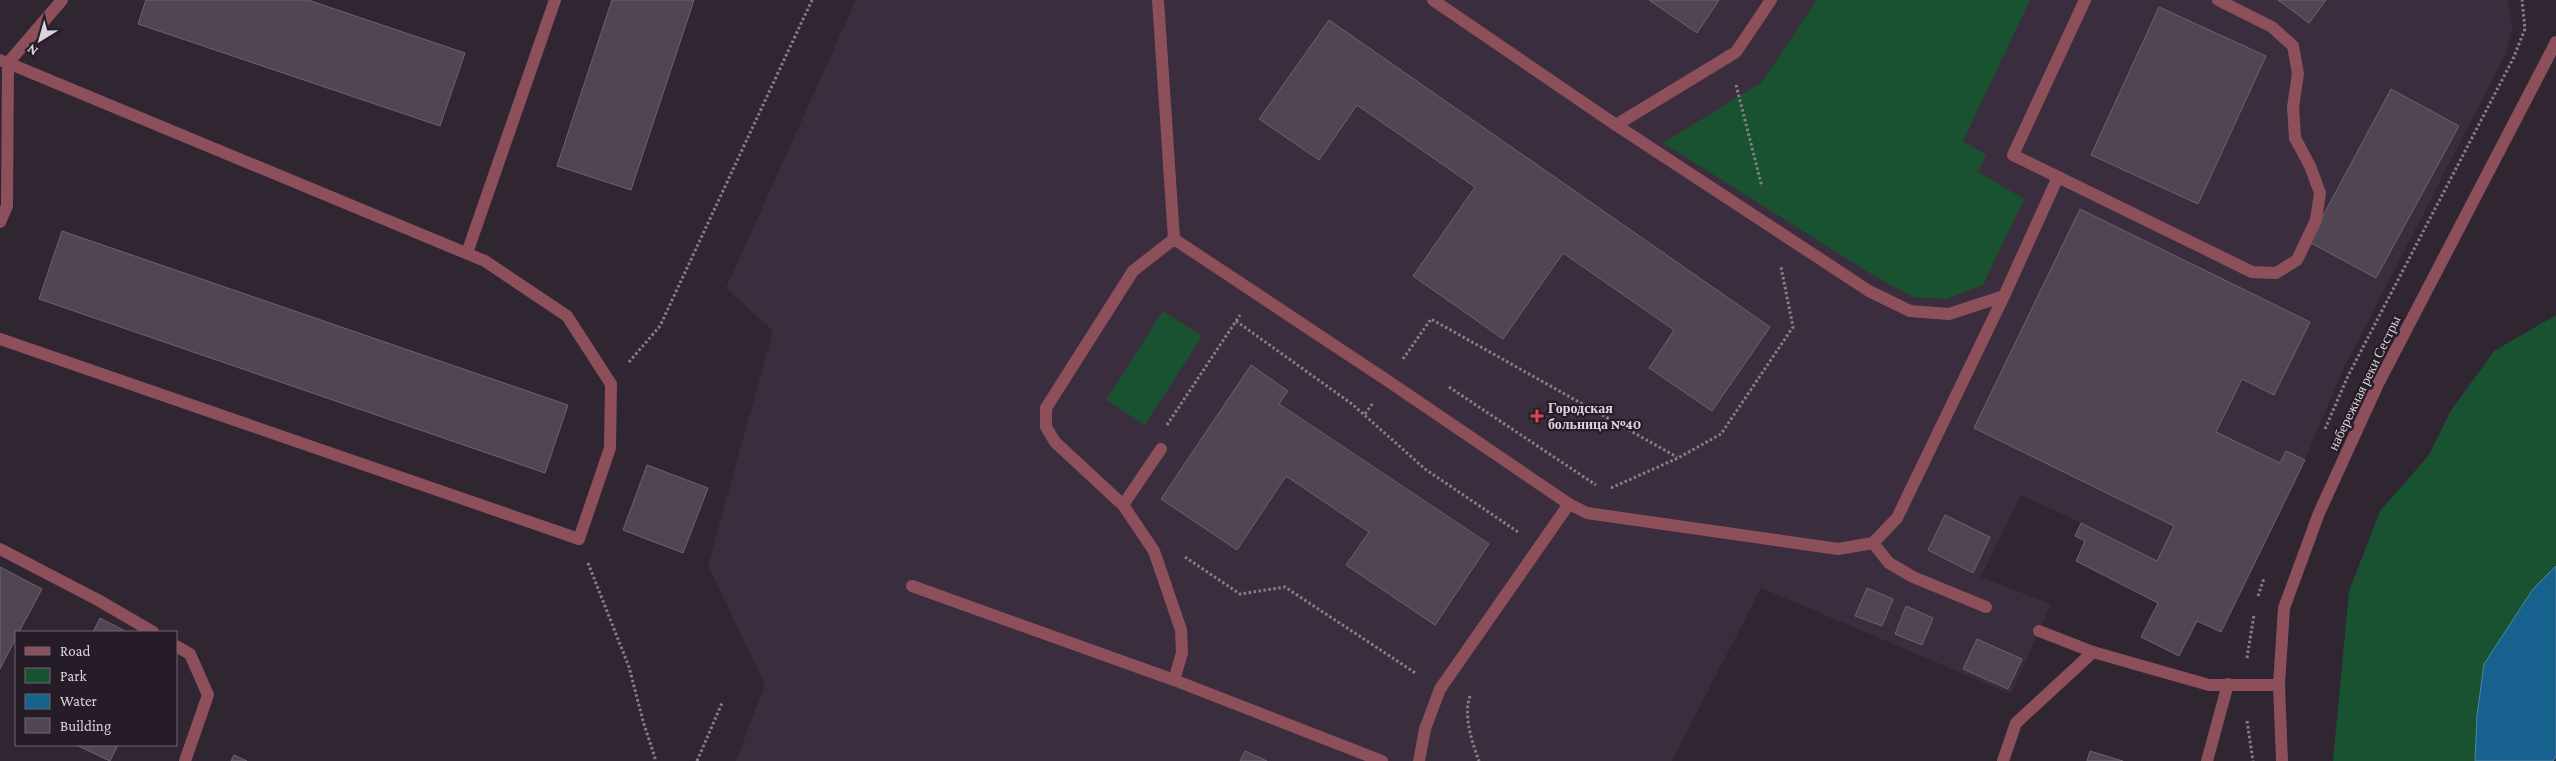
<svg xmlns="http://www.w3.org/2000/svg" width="2556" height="761" viewBox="0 0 2556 761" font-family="'Crimson Pro',serif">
<rect width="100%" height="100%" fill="#2f2632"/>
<!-- built -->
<polygon fill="#3a2d3e" points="856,0 2507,0 2513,26 2505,55 2342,372 2305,460 2221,632 2197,621 2179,656 2141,637 2158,602 2076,561 2085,541 2075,536 2081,523 2021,495 1981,577 2051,604 2011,694 1761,588 1672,761 736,761 765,685 708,565 773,331 726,288"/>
<!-- green -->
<g fill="#185230">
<polygon points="1817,0 2030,0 1963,141 1986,155 1978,172 2024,199 1983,285 1946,299 1914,297 1876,277 1663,143 1762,82"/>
<polygon points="1163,311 1202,336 1145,425 1106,400"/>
<polygon points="2556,315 2556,566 2533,589 2484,664 2477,715 2475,761 2333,761 2349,591 2380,511 2429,455 2450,412 2494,351"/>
</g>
<!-- water -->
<polygon fill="#16618d" stroke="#5184a5" points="2556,566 2556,757 2553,761 2475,761 2477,715 2484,664 2533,589"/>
<!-- building -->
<g fill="#504653" stroke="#6c6270">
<polygon points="146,0 308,0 465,53 440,126 138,24"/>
<polygon points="612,0 694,0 631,190 557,166"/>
<polygon points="1649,0 1719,0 1697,33"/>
<polygon points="2278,0 2326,0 2309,23"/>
<polygon points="2159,7 2266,56 2198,204 2091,155"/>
<polygon points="1329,20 1770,327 1712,411 1649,368 1674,330 1563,253 1503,339 1413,276 1475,187 1357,105 1319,160 1259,119"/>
<polygon points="2391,89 2459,126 2376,278 2309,242"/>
<polygon points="2080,209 2310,322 2274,395 2242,379 2216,432 2280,463 2286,451 2305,460 2221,632 2197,621 2179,656 2141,637 2158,603 2076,561 2085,541 2075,536 2081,523 2157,561 2174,526 1974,428"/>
<polygon points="62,231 568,405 545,473 39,299"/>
<polygon points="1251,365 1288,391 1279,404 1489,544 1435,625 1346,565 1369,532 1286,476 1237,550 1161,499"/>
<polygon points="647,465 708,488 683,553 623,530"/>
<polygon points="1945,515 1990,537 1973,573 1928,550"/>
<polygon points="0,567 42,589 19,632 16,632 16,638 0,669"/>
<polygon points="1867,588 1893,599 1882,626 1855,616"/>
<polygon points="1906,606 1933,618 1922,645 1895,634"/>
<polygon points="100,618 127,632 93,632"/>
<polygon points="1977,639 2022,659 2008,689 1963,669"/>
<polygon points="76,745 118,745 110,761"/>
<polygon points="1245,751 1267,761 1240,761"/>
<polygon points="2090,751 2123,761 2087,761"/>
<polygon points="234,755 247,761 231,761"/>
</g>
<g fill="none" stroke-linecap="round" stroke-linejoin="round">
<!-- path -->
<g stroke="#867e88" stroke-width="3" stroke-dasharray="2.5 2.5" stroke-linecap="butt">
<polyline points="1736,85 1762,187"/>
<polyline points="1236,321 1352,404 1425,469 1518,532"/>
<polyline points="1403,359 1431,319 1677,457"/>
<polyline points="629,362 660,326 812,0"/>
<polyline points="1449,387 1596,485"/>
<polyline points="1365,414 1373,403"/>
<polyline points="1167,425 1240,315"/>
<polyline points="2325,429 2348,376 2513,59 2525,29 2522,0"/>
<polyline points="1611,488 1678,458 1721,434 1793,327 1781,267"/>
<polyline points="1185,557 1240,594 1285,587 1417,674"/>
<polyline points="588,563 629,667 643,721 656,761"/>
<polyline points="2258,596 2264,578"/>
<polyline points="2247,658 2254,615"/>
<path d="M1470,696C1463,715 1472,742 1479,761"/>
<polyline points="2247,721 2253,761"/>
<polyline points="697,761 722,703"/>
</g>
<!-- lane -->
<g stroke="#8d4f5a" stroke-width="12">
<polyline points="1158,0 1174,239"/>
<polyline points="1433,0 1616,125 1736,52 1771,0"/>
<polyline points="0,60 8,63 62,0"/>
<polyline points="1616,125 1869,291 1910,311 1949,314 2004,296"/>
<polyline points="2058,177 2252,272 2276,273 2297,260 2316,220 2320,193 2310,166 2295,138 2293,107 2298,74 2293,46 2272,27 2218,0"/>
<polyline points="0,222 7,206 8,63 485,261 567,316 611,384 610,448 579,539 0,339"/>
<polyline points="467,253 555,0"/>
<polyline points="1569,504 1587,513 1838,549 1873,543 1897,518 2004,296 2058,177 2013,155 2085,0"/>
<polyline points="1123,505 1161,449"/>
<polyline points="1873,543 1889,563 1913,577 1986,607"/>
<polyline points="0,549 98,600 153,632"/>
<polyline points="912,586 1174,680 1382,761"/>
<polyline points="2039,631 2093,652 2209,685 2279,685"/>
<polyline points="176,646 190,654 208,695 185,761"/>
<polyline points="1174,680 1182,653 1181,630 1154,551 1123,505 1055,442 1046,427 1046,408 1133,271 1174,239 1388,381 1569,504 1440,689 1425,729 1419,761"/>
<polyline points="2003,761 2016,723 2093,652"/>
<polyline points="2207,761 2228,684"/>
</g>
<!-- street -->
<polyline stroke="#8d4f5a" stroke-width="12" points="2282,761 2279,685 2284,608 2319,513 2378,384 2556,42"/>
</g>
<!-- markers -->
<path fill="#e0444e" stroke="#251c28" stroke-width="2" d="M1534.5 408.5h5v5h5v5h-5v5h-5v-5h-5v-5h5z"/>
<g text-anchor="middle" stroke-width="4.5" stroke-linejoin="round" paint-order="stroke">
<!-- street labels -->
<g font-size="14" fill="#dad4dc" stroke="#251c28">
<text transform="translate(2364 383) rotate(-64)" y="5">набережная реки Сестры</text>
</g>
<!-- poi labels -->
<g font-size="14" font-weight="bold" fill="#dad4dc" stroke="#251c28" text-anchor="start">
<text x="1548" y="413">Городская<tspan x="1548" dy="16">больница №40</tspan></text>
</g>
</g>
<!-- legend -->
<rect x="15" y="631" width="162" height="115" fill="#251c28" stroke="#6d6670"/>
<rect x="25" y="647" width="25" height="8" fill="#8d4f5a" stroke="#6d6670"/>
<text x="60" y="656" font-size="15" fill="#dad4dc">Road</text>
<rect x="25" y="668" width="25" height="15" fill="#185230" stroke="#6d6670"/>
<text x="60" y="681" font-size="15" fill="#dad4dc">Park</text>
<rect x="25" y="694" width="25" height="15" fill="#16618d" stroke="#6d6670"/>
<text x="60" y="706" font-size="15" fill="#dad4dc">Water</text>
<rect x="25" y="718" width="25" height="15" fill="#504653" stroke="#6d6670"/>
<text x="60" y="731" font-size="15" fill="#dad4dc">Building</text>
<!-- north arrow -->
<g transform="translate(40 40) rotate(217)" stroke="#251c28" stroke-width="4" paint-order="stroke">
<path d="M0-4L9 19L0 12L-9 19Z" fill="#dad4dc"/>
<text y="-8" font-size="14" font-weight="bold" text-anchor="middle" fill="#dad4dc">N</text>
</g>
</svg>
